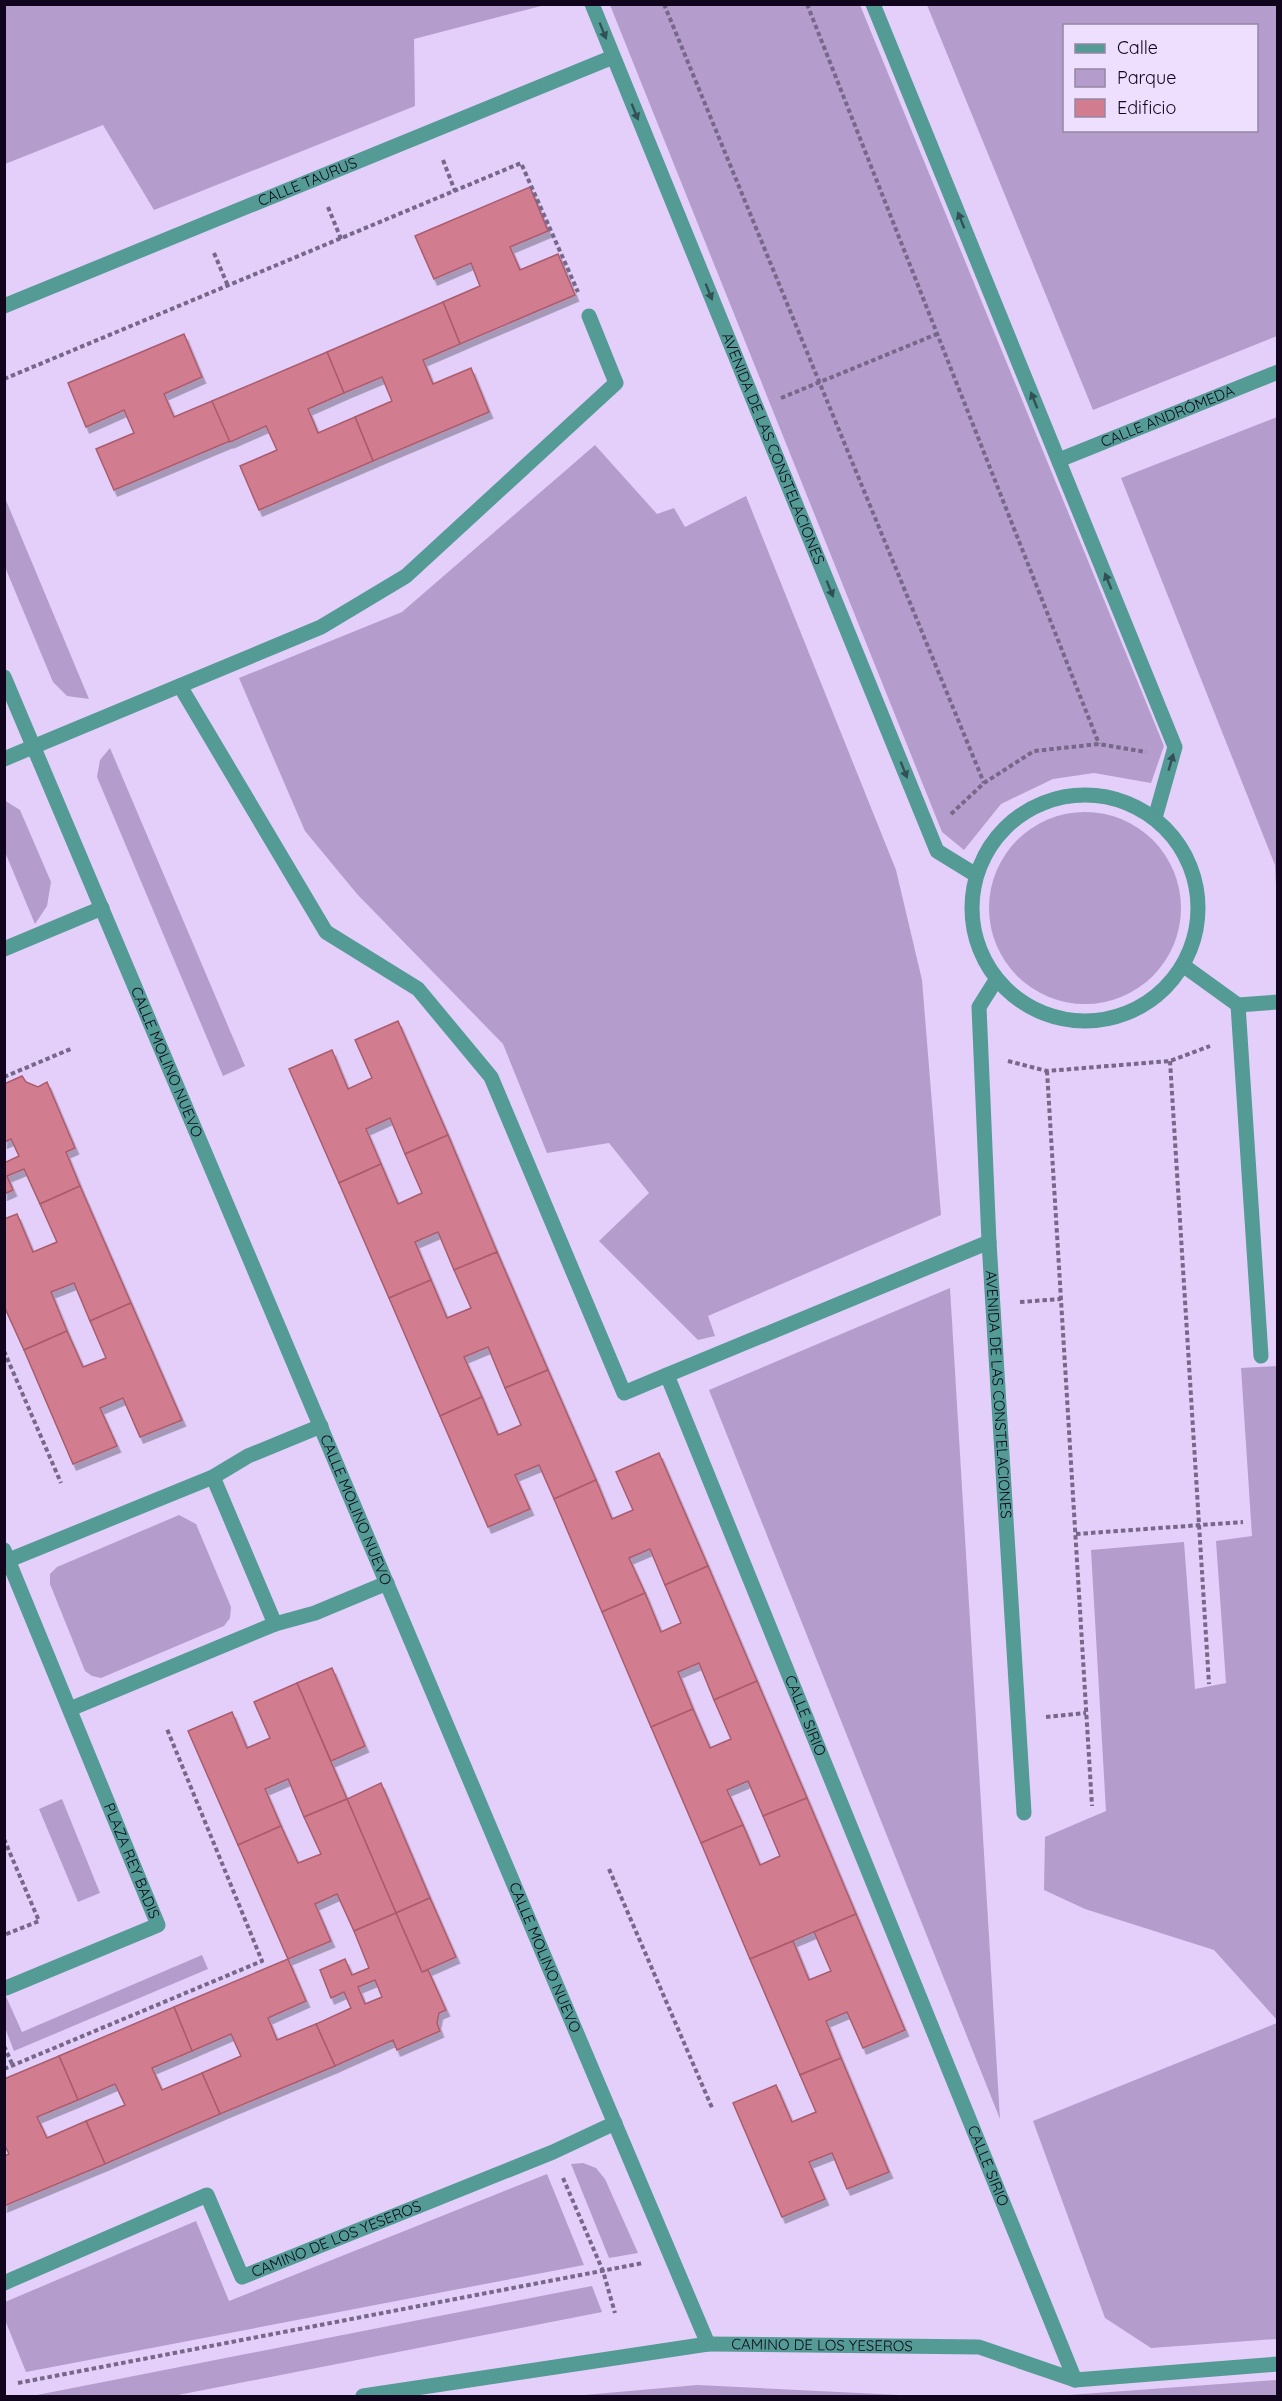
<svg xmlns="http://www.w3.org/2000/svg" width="1282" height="2401" viewBox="0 0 1282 2401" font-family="Quicksand,sans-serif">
<defs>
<filter id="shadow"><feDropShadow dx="3.5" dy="6" stdDeviation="0" flood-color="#0004"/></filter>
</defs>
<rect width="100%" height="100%" fill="#e3cffa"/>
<!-- green -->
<g fill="#b49dcc" fill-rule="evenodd">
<polygon points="545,5 414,39 415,106 154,210 103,125 5,164 5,5"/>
<polygon points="610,5 860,5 1164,746 1151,783 1094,773 1053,779 1001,804 964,850 942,832"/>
<path d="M927,5H1277V336L1093,410ZM1064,26H1256V130H1064Z"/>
<polygon points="1277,417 1277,904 1275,865 1121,478"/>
<polygon points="595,445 657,514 674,508 685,527 746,496 896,870 922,980 941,1215 708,1316 715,1336 698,1340 599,1241 649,1193 609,1143 547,1153 503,1044 357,894 305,831 239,678 402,612"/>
<polygon points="5,498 89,699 67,696 53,682 5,567"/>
<polygon points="110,748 245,1066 223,1076 97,777 100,760"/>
<polygon points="4,800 20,810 51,882 47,906 35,924 5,852"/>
<circle cx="1085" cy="908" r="96"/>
<polygon points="950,1288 1000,2119 709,1390"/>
<polygon points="1277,1366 1278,1366 1277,2020 1214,1950 1085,1909 1044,1890 1045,1837 1106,1811 1091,1550 1184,1542 1195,1689 1226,1683 1216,1541 1252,1536 1241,1368"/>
<polygon points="179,1515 196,1524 231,1607 230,1618 224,1626 101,1678 92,1676 85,1671 50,1584 50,1574 57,1567"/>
<polygon points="62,1799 100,1893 78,1902 39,1809"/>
<polygon points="202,1955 208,1969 14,2051 5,2028 4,1992 22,2032"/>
<polygon points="1277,2023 1277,2339 1151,2348 1105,2318 1033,2121"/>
<polygon points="583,2163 596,2168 605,2179 638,2253 609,2258 571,2164"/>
<polygon points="547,2174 584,2265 26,2372 5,2320 5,2302 196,2221 229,2301"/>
<polygon points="592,2286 602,2312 173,2396 37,2395"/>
<polygon points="1277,2380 1277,2396 1055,2396"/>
<polygon points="697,2385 920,2396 573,2396"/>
</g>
<!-- building -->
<g fill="#d17d8f" stroke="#ab5b6d" stroke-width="1.5" fill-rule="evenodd" filter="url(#shadow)">
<polygon points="530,187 548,231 510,247 520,270 558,254 575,295 460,344 443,302 480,286 471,263 434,279 415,236"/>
<polygon points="443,302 460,344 423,360 433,384 471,368 489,412 373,461 355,417 392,401 382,377 344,393 327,352"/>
<polygon points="184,334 202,377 164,394 174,417 212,401 230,441 114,490 96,449 134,433 124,410 86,427 68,383"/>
<polygon points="327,352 344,393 308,409 318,433 355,417 373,461 259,510 240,466 277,450 266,426 230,442 212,401"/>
<polygon points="398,1021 448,1135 405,1154 390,1118 366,1129 381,1164 339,1183 289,1069 332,1050 348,1089 372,1078 355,1040"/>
<polygon points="22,1076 26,1082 38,1087 47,1082 75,1148 66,1152 80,1186 40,1204 24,1169 7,1176 13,1190 4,1194 4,1163 19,1156 11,1139 4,1142 4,1084"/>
<polygon points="448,1135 497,1252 454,1270 438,1232 415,1242 431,1280 389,1298 339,1183 381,1164 398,1204 422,1193 405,1154"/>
<polygon points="80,1186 131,1303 90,1321 74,1283 51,1292 67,1331 24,1350 4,1306 4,1219 17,1214 33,1252 57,1242 40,1204"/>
<polygon points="497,1252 548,1370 505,1388 488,1347 464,1357 482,1397 440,1416 389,1298 431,1280 447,1318 471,1308 454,1270"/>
<polygon points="131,1303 182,1420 140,1437 123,1398 100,1408 117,1446 73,1464 24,1350 67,1331 83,1367 106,1358 90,1321"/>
<polygon points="548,1370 596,1480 554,1499 539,1465 515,1475 530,1509 488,1527 440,1416 482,1397 498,1435 521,1425 505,1388"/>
<polygon points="659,1453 708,1566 665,1585 650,1549 629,1558 645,1593 602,1612 554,1499 596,1480 612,1519 633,1510 616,1472"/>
<polygon points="708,1566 757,1681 714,1700 699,1663 678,1672 693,1709 651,1727 602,1612 645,1593 661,1632 681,1623 665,1585"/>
<polygon points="332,1668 365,1746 331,1761 297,1683"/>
<polygon points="757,1681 807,1798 763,1816 748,1781 727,1790 743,1825 701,1843 651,1727 693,1709 710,1748 731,1739 714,1700"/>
<polygon points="297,1683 347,1799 304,1817 288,1779 265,1789 281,1826 238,1845 188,1731 232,1712 247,1748 270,1738 254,1702"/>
<polygon points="381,1783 430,1898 396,1913 347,1799"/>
<polygon points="807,1798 856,1914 750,1959 701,1843 743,1825 760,1865 780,1856 763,1816"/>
<polygon points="347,1799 396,1913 354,1931 337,1894 315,1904 331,1941 288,1959 238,1845 281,1826 298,1863 321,1854 304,1817"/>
<polygon points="430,1898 456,1957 422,1972 396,1913"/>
<path d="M396,1913L422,1972L428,1970L446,2010L439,2013L437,2023L440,2031L397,2050L393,2040L335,2066L316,2024L351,2008L344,1992L331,1998L320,1970L345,1959L352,1975L369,1968L354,1931ZM375,1980L382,1997L365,2004L358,1987Z"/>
<polygon points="856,1914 905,2030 863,2048 847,2012 826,2021 841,2058 800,2075 750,1959 793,1941 809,1980 831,1971 814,1932"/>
<polygon points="288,1959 306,2001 268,2018 277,2040 316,2024 335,2066 220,2114 202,2073 241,2056 231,2034 192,2051 174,2007"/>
<polygon points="174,2007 192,2051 152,2068 162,2090 202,2073 220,2114 105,2164 86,2121 125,2105 115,2084 78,2100 59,2056"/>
<polygon points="59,2056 78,2100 37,2117 47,2138 86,2121 105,2164 4,2206 4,2156 9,2154 4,2144 4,2079"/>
<polygon points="841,2058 889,2172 847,2189 832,2153 809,2162 825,2199 782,2217 733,2103 776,2085 792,2122 816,2112 800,2075"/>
</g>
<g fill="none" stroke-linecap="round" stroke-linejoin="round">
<!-- path -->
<g stroke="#776788" stroke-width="4" stroke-dasharray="4.5 3" stroke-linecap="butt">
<polyline points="664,4 984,783"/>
<polyline points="807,4 1099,744"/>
<polyline points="443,160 455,191"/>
<polyline points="328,207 341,239"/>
<polyline points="214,253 228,286"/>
<polyline points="4,379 521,163 578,292"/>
<polyline points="781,398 937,334"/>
<polyline points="951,814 984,783 1034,751 1099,744 1146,752"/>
<polyline points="1008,1061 1047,1071 1170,1061 1210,1046"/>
<polyline points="1170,1061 1209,1684"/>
<polyline points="1047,1071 1092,1806"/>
<polyline points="4,1077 73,1048"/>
<polyline points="1020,1302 1061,1299"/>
<polyline points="4,1351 61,1483"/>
<polyline points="1076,1534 1243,1522"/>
<polyline points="1046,1717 1086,1713"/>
<polyline points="4,1839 39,1921 4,1935"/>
<polyline points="609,1869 713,2110"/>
<polyline points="4,2046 13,2066"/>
<polyline points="4,2069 262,1961 167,1729"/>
<polyline points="563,2178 603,2271 615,2313"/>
<polyline points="18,2383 643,2263"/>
</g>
<!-- service -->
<g stroke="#539b94" stroke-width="15">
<polyline points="180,686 326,932 418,989 491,1077 624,1393 667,1375"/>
<polyline points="4,759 321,627 406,576 616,383 589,316"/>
<polyline points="4,949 102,908"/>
</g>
<!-- minor -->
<g stroke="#539b94" stroke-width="15">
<path id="s1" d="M592,4L937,851L976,875"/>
<polyline points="873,4 1175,747 1155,818"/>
<path id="s2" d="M4,306L613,57"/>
<path id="s3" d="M1059,460L1278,372"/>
<circle cx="1085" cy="908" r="113"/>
<polyline points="1184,966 1238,1005 1261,1356"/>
<path id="s4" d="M996,980L979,1007L989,1242L1024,1813"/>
<polyline points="1238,1005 1278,1002"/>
<path id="s5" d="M989,1242L667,1375L1075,2380"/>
<polyline points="213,1477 275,1624"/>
<path id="s6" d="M4,1550L158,1925L6,1988"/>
<polyline points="9,1560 213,1477 248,1456 321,1426"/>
<polyline points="70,1709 275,1624 315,1613 387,1583"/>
<path id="s7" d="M4,2283L207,2195L242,2277L553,2152L615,2123"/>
<path id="s8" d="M708,2344L979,2347L1075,2380L1278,2364"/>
</g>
<!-- tertiary -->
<path stroke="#539b94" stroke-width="15" id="s9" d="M4,677L708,2344L363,2396"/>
</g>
<!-- one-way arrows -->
<defs><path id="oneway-solid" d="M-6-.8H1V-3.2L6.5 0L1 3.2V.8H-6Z" transform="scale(1.5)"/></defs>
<g fill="#325058">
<use href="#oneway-solid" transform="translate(603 31) rotate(68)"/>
<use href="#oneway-solid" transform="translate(635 112) rotate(68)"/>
<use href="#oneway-solid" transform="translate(961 220) rotate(-112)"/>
<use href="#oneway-solid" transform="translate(709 292) rotate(68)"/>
<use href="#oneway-solid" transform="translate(1034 400) rotate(-112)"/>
<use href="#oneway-solid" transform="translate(1108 581) rotate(-112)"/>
<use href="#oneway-solid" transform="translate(830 589) rotate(68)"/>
<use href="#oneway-solid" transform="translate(1171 762) rotate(-74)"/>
<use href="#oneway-solid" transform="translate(904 770) rotate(68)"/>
</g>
<g text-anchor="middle" stroke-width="5" stroke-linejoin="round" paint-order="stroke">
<!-- street labels -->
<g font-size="15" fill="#11051d" stroke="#eddffd">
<text dy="5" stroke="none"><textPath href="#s2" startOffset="328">CALLE TAURUS</textPath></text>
<text dy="5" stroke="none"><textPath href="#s3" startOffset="117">CALLE ANDRÓMEDA</textPath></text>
<text dy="5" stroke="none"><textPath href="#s1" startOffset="480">AVENIDA DE LAS CONSTELACIONES</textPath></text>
<text dy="5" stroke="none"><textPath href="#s9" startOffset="418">CALLE MOLINO NUEVO</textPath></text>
<text dy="5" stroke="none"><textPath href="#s4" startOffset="420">AVENIDA DE LAS CONSTELACIONES</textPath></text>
<text dy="5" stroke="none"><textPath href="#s9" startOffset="904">CALLE MOLINO NUEVO</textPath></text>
<text dy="5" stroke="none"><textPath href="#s5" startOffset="716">CALLE SIRIO</textPath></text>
<text dy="5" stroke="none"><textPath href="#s6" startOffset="336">PLAZA REY BADIS</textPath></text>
<text dy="5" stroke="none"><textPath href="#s9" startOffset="1390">CALLE MOLINO NUEVO</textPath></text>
<text dy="5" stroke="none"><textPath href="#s5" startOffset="1202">CALLE SIRIO</textPath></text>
<text dy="5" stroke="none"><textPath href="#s7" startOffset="412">CAMINO DE LOS YESEROS</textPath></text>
<text dy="5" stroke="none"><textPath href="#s8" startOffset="114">CAMINO DE LOS YESEROS</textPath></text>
</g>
</g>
<!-- border -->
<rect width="1282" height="2401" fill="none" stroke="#11051d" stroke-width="12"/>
<!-- legend -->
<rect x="1063" y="24" width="195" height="108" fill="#eddffd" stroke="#9588a3" stroke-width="1.5"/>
<rect x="1075" y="44" width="30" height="9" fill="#539b94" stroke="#9588a3" stroke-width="1.5"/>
<text x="1117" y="54" font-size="18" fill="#11051d">Calle</text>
<rect x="1075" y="69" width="30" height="18" fill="#b49dcc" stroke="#9588a3" stroke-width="1.5"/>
<text x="1117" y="84" font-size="18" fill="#11051d">Parque</text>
<rect x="1075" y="99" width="30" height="18" fill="#d17d8f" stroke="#9588a3" stroke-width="1.5"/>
<text x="1117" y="114" font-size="18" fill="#11051d">Edificio</text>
</svg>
